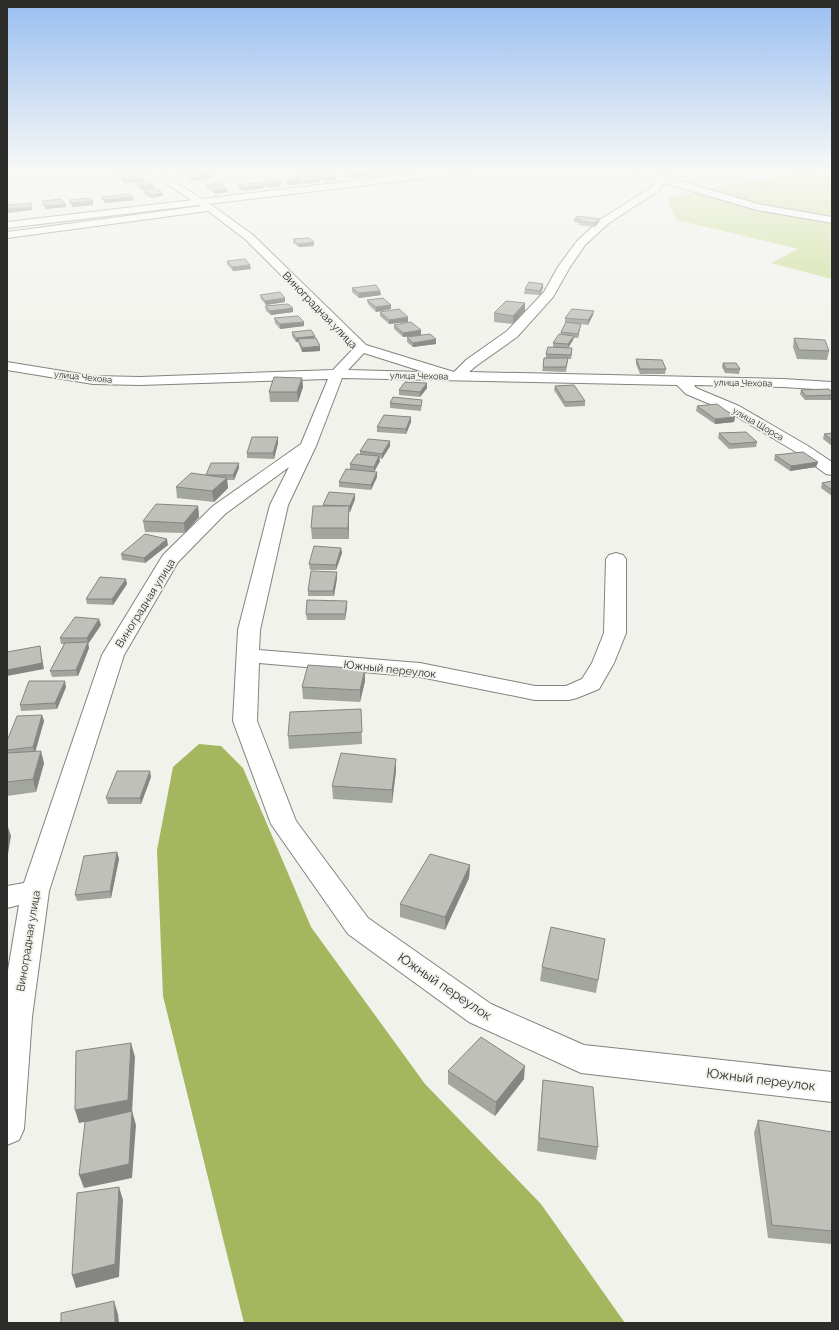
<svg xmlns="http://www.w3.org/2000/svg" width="839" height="1330" viewBox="0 0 839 1330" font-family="Raleway,sans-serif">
<rect width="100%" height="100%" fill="#f0f2eb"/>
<!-- green -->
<polygon fill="#ccdc94" points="804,172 832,178 832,279 771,263 798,249 677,220 666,198 705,189"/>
<!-- forest -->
<polygon fill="#a5b75e" points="199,744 221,746 243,768 311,927 425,1084 541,1204 625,1323 244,1323 163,996 157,850 173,767"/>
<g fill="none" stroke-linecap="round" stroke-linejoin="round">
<!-- minor casing -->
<g stroke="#82847d" stroke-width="2">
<path id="minor" d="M143,169H153L206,201L253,235L366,345L454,372L466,360L507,331L544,292L558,267L577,241L601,219L652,187L655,183L654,180L630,171L629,169H641L758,204L832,217V223L757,210L664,183L658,191L609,223L585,245L570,267L553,297L517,337L476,366L469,372L783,379L832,382V390L783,387L694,385L696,388L739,406L808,446L832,462V475L826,474L796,452L729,412L686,394L677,385L342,378L316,446L288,505L260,630L259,650L420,663L535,686H566L582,679L592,663L604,633L606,559L609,555L616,553L623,555L626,559V633L614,663L599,689L577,698L569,700H535L420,677L259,663L257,721L296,821L368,918L491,1004L584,1045L832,1072V1102L581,1073L469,1022L348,934L271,824L233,721L238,630L270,505L289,467L225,514L178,562L124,655L49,891L32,1017L24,1129L19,1140L7,1145V976L19,905L7,908V886L24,883L102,655L163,555L213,506L301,444L328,379L140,385L93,384L7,370V362L93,376L140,377L333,370L354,348L245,239L208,211L7,238V232L201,206ZM364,353L424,372L348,370Z"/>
</g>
<!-- major casing -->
<g stroke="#82847d" stroke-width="2">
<polygon id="major" points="454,169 479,169 475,172 7,228 7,222"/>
</g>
<!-- minor -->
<use href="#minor" fill="#fff" fill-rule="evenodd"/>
<!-- major -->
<use href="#major" fill="#fff" fill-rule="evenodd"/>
</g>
<!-- wall -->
<g fill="#a3a59f">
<polygon points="109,169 131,169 131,172 113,174 109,171"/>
<polygon points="172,169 196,169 196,172 180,174"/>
<polygon points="353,169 368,169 374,172 374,175 362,176 360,174 360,177 351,178 344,174 344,171 353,170"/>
<polygon points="371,169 388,169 388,172 380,174"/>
<polygon points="122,173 144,178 144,181 154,188 142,190 136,185 135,182 124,183 122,180 121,177 123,177"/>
<polygon points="187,174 212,178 192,181 187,177"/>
<polygon points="319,175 336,180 326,182 320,179 320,182 303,184 300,182 300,184 289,185 286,183 286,180 296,179 296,176 319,178"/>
<polygon points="264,182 281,186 269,188 265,185 265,188 243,191 238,188 238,185 265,185"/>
<polygon points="206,185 227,189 228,192 215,194 207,188"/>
<polygon points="144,190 163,193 163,196 151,198 144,194"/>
<polygon points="101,197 134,200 105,203 102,200"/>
<polygon points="69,200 93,201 93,205 72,207 70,203"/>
<polygon points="42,201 65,204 66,207 46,209 43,205"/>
<polygon points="574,219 600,219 599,222 595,227 578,225 579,223 574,222"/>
<polygon points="293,239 314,242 314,246 299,247 293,243"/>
<polygon points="227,261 251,269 233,271 227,264"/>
<polygon points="352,288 380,291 381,295 359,298 352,292"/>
<polygon points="543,288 540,295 524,294 525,289"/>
<polygon points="260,295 285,298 285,302 266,305 261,299"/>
<polygon points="367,300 391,305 391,309 376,312 368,304"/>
<polygon points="265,306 293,312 271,315 266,311"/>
<polygon points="525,311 513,324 494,322 494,313"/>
<polygon points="380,312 408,322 389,324 380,316"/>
<polygon points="593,315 588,325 581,324 580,328 578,338 574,338 573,340 568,348 572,353 571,359 568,359 566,372 542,371 543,367 546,358 546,354 553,347 553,343 560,334 561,332 566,323 565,323 565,318"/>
<polygon points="274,318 304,326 280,329 275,323"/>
<polygon points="394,325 421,335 403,337 394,329"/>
<polygon points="292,332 316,338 320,351 302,352 298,342 296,342 292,336"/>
<polygon points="407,337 436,344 413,347 407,342"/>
<polygon points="794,338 829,351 827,360 797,359 793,347"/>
<polygon points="636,359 666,369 665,374 640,374 636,364"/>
<polygon points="723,363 740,369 739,374 725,373 722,367"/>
<polygon points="302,378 303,387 298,402 270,402 269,392"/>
<polygon points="555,386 585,401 585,406 565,407 554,390"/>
<polygon points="427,388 420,397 399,395 399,390"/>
<polygon points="801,390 832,392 832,400 805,400 800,394"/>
<polygon points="422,400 421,411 390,408 390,403"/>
<polygon points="697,406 735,417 734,422 715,424 696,411"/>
<polygon points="411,422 406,434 377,432 377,427"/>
<polygon points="719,433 757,442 756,447 729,449 718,438"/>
<polygon points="832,433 832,446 823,439 824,434"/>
<polygon points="278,437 278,443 274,459 247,458 247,453"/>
<polygon points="390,441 390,446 382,459 379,458 380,461 374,472 377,472 377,477 371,490 339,487 339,482 350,470 350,464 360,454 360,451"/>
<polygon points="775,455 818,462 816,467 790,471 774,460"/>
<polygon points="239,463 239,468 234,480 227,480 228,488 214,502 177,498 176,487 206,475"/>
<polygon points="832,481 832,496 821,488 822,483"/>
<polygon points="355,499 350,512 349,512 349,539 312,539 311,528 323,506 323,505"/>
<polygon points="198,506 199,517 185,533 145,532 143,521"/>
<polygon points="168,545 145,563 122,560 121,554"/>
<polygon points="341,548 342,553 336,570 310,570 309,564"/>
<polygon points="337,572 337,578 334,596 308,596 308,591"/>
<polygon points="127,584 113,605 87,604 86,599"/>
<polygon points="347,607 345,620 307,620 306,614"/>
<polygon points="101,625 88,644 89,648 78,676 52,677 50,671 64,644 61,644 60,638"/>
<polygon points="365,681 360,702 303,699 302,687"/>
<polygon points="66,687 57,709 21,711 20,705"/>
<polygon points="361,709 362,744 289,749 288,736"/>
<polygon points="42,715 44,721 35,751 44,763 36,792 7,796 7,750"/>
<polygon points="396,759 396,771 392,803 333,799 332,786"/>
<polygon points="151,777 141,804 108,804 106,798"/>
<polygon points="117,852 119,859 111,898 77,901 75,895"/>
<polygon points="470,865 469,878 445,930 400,917 400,904"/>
<polygon points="605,939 596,993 540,981 542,967"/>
<polygon points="448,1071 524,1079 495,1116 448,1084"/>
<polygon points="543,1080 598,1147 596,1160 537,1151"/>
<polygon points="758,1120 832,1132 832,1244 768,1238 754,1133"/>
</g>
<!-- shaded-wall -->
<g fill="#858682">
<polygon points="127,169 131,169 131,172 113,174 112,170"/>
<polygon points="196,169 196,172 180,174 180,171"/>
<polygon points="388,169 388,172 380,174 380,170"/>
<polygon points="402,169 411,169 402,170"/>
<polygon points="374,172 374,175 362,176 362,173"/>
<polygon points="360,174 360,177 351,178 351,175"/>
<polygon points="212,175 212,178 192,181 192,177"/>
<polygon points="336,177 336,180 326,182 325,179"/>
<polygon points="144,178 144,181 124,183 124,180"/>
<polygon points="320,179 320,182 303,184 303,181"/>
<polygon points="300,181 300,184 289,185 289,182"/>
<polygon points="281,183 281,186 269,188 269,185"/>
<polygon points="153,185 154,188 142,190 141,186"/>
<polygon points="265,185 265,188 243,191 242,188"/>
<polygon points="227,189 228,192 215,194 214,190"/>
<polygon points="163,193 163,196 151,198 151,195"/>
<polygon points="133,197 134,200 105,203 104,200"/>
<polygon points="93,201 93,205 72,207 72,203"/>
<polygon points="65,204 66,207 46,209 46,206"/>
<polygon points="32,207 32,210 7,213 7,209"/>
<polygon points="600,219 599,222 595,227 595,223"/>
<polygon points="314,242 314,246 299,247 298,244"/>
<polygon points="250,265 251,269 233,271 232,267"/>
<polygon points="543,284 543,288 540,295 540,291"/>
<polygon points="380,291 381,295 359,298 359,293"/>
<polygon points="285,298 285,302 266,305 265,301"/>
<polygon points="525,303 525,311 513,324 513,316"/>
<polygon points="391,305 391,309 376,312 376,307"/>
<polygon points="293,308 293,312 271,315 270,311"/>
<polygon points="594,311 593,315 588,325 588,320"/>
<polygon points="408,317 408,322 389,324 389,320"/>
<polygon points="304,322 304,326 280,329 280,324"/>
<polygon points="581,324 580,328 578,338 578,334"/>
<polygon points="421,330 421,335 403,337 403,333"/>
<polygon points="315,336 316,341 298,339 298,342 296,342 296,338"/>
<polygon points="574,336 573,340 568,348 568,344"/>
<polygon points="436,339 436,344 413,347 413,343"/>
<polygon points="320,346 320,351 302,352 302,348"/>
<polygon points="302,378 303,387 298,402 297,392"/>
<polygon points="427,383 427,388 420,397 420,392"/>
<polygon points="411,417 411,422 406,434 406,429"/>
<polygon points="735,417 734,422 715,424 715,419"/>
<polygon points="278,437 278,443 274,459 273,453"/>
<polygon points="390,441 390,446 382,459 382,454"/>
<polygon points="379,456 380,461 374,472 374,467"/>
<polygon points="818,462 816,467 790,471 791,466"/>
<polygon points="239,463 239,468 234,480 233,475"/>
<polygon points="377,472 377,477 371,490 371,485"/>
<polygon points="227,478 228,488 214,502 212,491"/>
<polygon points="355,494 355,499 350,512 350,506"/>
<polygon points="198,506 199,517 185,533 184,523"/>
<polygon points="349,506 349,539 348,528"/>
<polygon points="167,539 168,545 145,563 144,558"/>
<polygon points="341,548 342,553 336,570 336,565"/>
<polygon points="337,572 337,578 334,596 333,591"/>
<polygon points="126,579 127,584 113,605 112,599"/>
<polygon points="347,601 347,607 345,620 345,614"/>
<polygon points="99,619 101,625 88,644 87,638"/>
<polygon points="88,642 89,648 78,676 76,670"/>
<polygon points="40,646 41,652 44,669 7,676 7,670"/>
<polygon points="365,669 365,681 360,702 360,690"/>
<polygon points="65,681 66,687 57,709 55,703"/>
<polygon points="42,715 44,721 35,753 33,747"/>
<polygon points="41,751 44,763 36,792 33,779"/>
<polygon points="396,759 396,771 392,803 392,790"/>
<polygon points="150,771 151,777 141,804 140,798"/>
<polygon points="7,824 11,836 7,860"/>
<polygon points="117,852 119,859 111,898 110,891"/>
<polygon points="470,865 469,878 445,930 445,917"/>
<polygon points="131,1043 135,1057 132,1113 79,1123 75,1110"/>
<polygon points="525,1066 524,1079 495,1116 496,1102"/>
<polygon points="132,1111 136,1125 132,1178 84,1188 79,1175"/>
<polygon points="119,1187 123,1200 119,1277 76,1288 72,1275"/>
<polygon points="114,1301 118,1314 119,1323 115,1323"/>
</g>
<!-- building -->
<g fill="#bec0b9" stroke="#858682">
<polygon points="110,169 127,169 112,170"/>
<polygon points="177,169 196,169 180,171"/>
<polygon points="355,169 368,169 374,172 362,173"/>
<polygon points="377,169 388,169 380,170"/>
<polygon points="353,170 360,174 351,175 344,171"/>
<polygon points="136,172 144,178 124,180 121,177 125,177 122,173"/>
<polygon points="207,172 212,175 192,177 187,174"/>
<polygon points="312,174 320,179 303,181 296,176"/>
<polygon points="330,174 336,177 325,179 319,175"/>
<polygon points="297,179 300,181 289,182 286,180"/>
<polygon points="276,180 281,183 269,185 264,182"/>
<polygon points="147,181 153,185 141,186 135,182"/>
<polygon points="260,182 265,185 242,188 238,185"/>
<polygon points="219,183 227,189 214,190 206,185"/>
<polygon points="156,189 163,193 151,195 144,190"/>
<polygon points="130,194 133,197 104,200 101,197"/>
<polygon points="90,198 93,201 72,203 69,200"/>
<polygon points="61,199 65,204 46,206 42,201"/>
<polygon points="31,203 32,207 7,209 7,205"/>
<polygon points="577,216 600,219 595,223 579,221 581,219 574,219"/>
<polygon points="309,238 314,242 298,244 293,239"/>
<polygon points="245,259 250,265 232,267 227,261"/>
<polygon points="529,282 543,284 540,291 525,289"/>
<polygon points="376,285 380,291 359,293 352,288"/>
<polygon points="280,292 285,298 265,301 260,295"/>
<polygon points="383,298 391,305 376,307 367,300"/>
<polygon points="506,301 525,303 513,316 494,313"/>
<polygon points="288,304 293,308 270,311 265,306"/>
<polygon points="399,309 408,317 389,320 380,312"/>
<polygon points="572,309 594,311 588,320 565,318"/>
<polygon points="298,316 304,322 280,324 274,318"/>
<polygon points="411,322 421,330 403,333 394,325"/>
<polygon points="566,322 581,324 578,334 561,332"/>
<polygon points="311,330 315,336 296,338 292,332"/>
<polygon points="430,334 436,339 413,343 407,337"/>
<polygon points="559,334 574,336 568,344 553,343"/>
<polygon points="316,338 320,346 302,348 298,339"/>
<polygon points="794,338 825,340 829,351 799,350"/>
<polygon points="548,347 572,348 571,355 546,354"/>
<polygon points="544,358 568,358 566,367 543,367"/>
<polygon points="636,359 662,360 666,369 640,369"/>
<polygon points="723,363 736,363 740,369 726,369"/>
<polygon points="274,377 302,378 297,392 269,392"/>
<polygon points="405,382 427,383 420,392 399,390"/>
<polygon points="574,385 585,401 565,402 555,386"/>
<polygon points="829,389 832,392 832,395 806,396 801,390"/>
<polygon points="393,397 422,400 421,406 390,403"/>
<polygon points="717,404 735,417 715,419 697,406"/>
<polygon points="384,415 411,417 406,429 377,427"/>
<polygon points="746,432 757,442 730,444 719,433"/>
<polygon points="832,433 832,440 824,434"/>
<polygon points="252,437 278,437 273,453 247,453"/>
<polygon points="368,439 390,441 382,454 360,451"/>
<polygon points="803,452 818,462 791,466 775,455"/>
<polygon points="357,454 379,456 374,467 350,464"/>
<polygon points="211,463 239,463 233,475 206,475"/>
<polygon points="346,469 377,472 371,485 339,482"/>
<polygon points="191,473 227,478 212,491 176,487"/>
<polygon points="832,481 832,490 822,483"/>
<polygon points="329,492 355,494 350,506 323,505"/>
<polygon points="156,504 198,506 184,523 143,521"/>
<polygon points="313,506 349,506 348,528 311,528"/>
<polygon points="145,534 167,539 144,558 121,554"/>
<polygon points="314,546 341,548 336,565 309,564"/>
<polygon points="311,571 337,572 333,591 308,591"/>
<polygon points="100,577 126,579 112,599 86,599"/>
<polygon points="307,600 347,601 345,614 306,614"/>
<polygon points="75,617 99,619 87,638 60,638"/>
<polygon points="88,642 76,670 50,671 65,643"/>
<polygon points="40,646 42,663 7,670 7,652"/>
<polygon points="308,665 365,669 360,690 302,687"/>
<polygon points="29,681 65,681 55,703 20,705"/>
<polygon points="361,709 362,732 288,736 290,712"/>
<polygon points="42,715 33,747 7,750 7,741 17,716"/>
<polygon points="41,751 33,779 7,782 7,753"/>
<polygon points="341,753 396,759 392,790 332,786"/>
<polygon points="117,771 150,771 140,798 106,798"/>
<polygon points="117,852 110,891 75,895 84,856"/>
<polygon points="430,854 470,865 445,917 400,904"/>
<polygon points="551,927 605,939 598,980 542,967"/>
<polygon points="481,1037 525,1066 496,1102 448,1071"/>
<polygon points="131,1043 128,1100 75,1110 76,1051"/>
<polygon points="543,1080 593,1087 598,1147 539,1138"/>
<polygon points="132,1111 129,1164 79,1175 85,1122"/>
<polygon points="758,1120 832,1132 832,1231 772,1225"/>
<polygon points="119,1187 115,1264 72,1275 77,1193"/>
<polygon points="114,1301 115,1323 61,1323 61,1313"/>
</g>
<!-- sky -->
<linearGradient id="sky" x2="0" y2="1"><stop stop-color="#99bef1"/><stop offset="0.48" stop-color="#f8f9f6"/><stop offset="1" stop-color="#f8f9f6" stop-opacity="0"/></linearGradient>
<rect width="839" height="355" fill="url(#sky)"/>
<g text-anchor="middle" stroke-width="3.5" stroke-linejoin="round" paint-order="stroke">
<!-- far-street labels -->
<g font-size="9" fill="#2c2c2a" stroke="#f0f2eb">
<text transform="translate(419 376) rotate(1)" y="3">улица Чехова</text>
<text transform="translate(83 377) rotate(6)" y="3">улица Чехова</text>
<text transform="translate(743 383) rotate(1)" y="3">улица Чехова</text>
<text transform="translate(758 424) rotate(30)" y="3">улица Щорса</text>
</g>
<!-- street labels -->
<g font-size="11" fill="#2c2c2a" stroke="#f0f2eb">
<text transform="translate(320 310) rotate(46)" y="4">Виноградная улица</text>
<text transform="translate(145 603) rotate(-58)" y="4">Виноградная улица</text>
<text transform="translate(390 669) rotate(6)" y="4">Южный переулок</text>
<text transform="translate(28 941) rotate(-81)" y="4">Виноградная улица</text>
</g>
<!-- near-street labels -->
<g font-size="13" fill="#2c2c2a" stroke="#f0f2eb">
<text transform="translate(445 986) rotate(34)" y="5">Южный переулок</text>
<text transform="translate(761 1079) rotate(7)" y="5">Южный переулок</text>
</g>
</g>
<!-- border -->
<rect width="839" height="1330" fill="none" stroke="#2c2c2a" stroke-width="16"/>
</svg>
